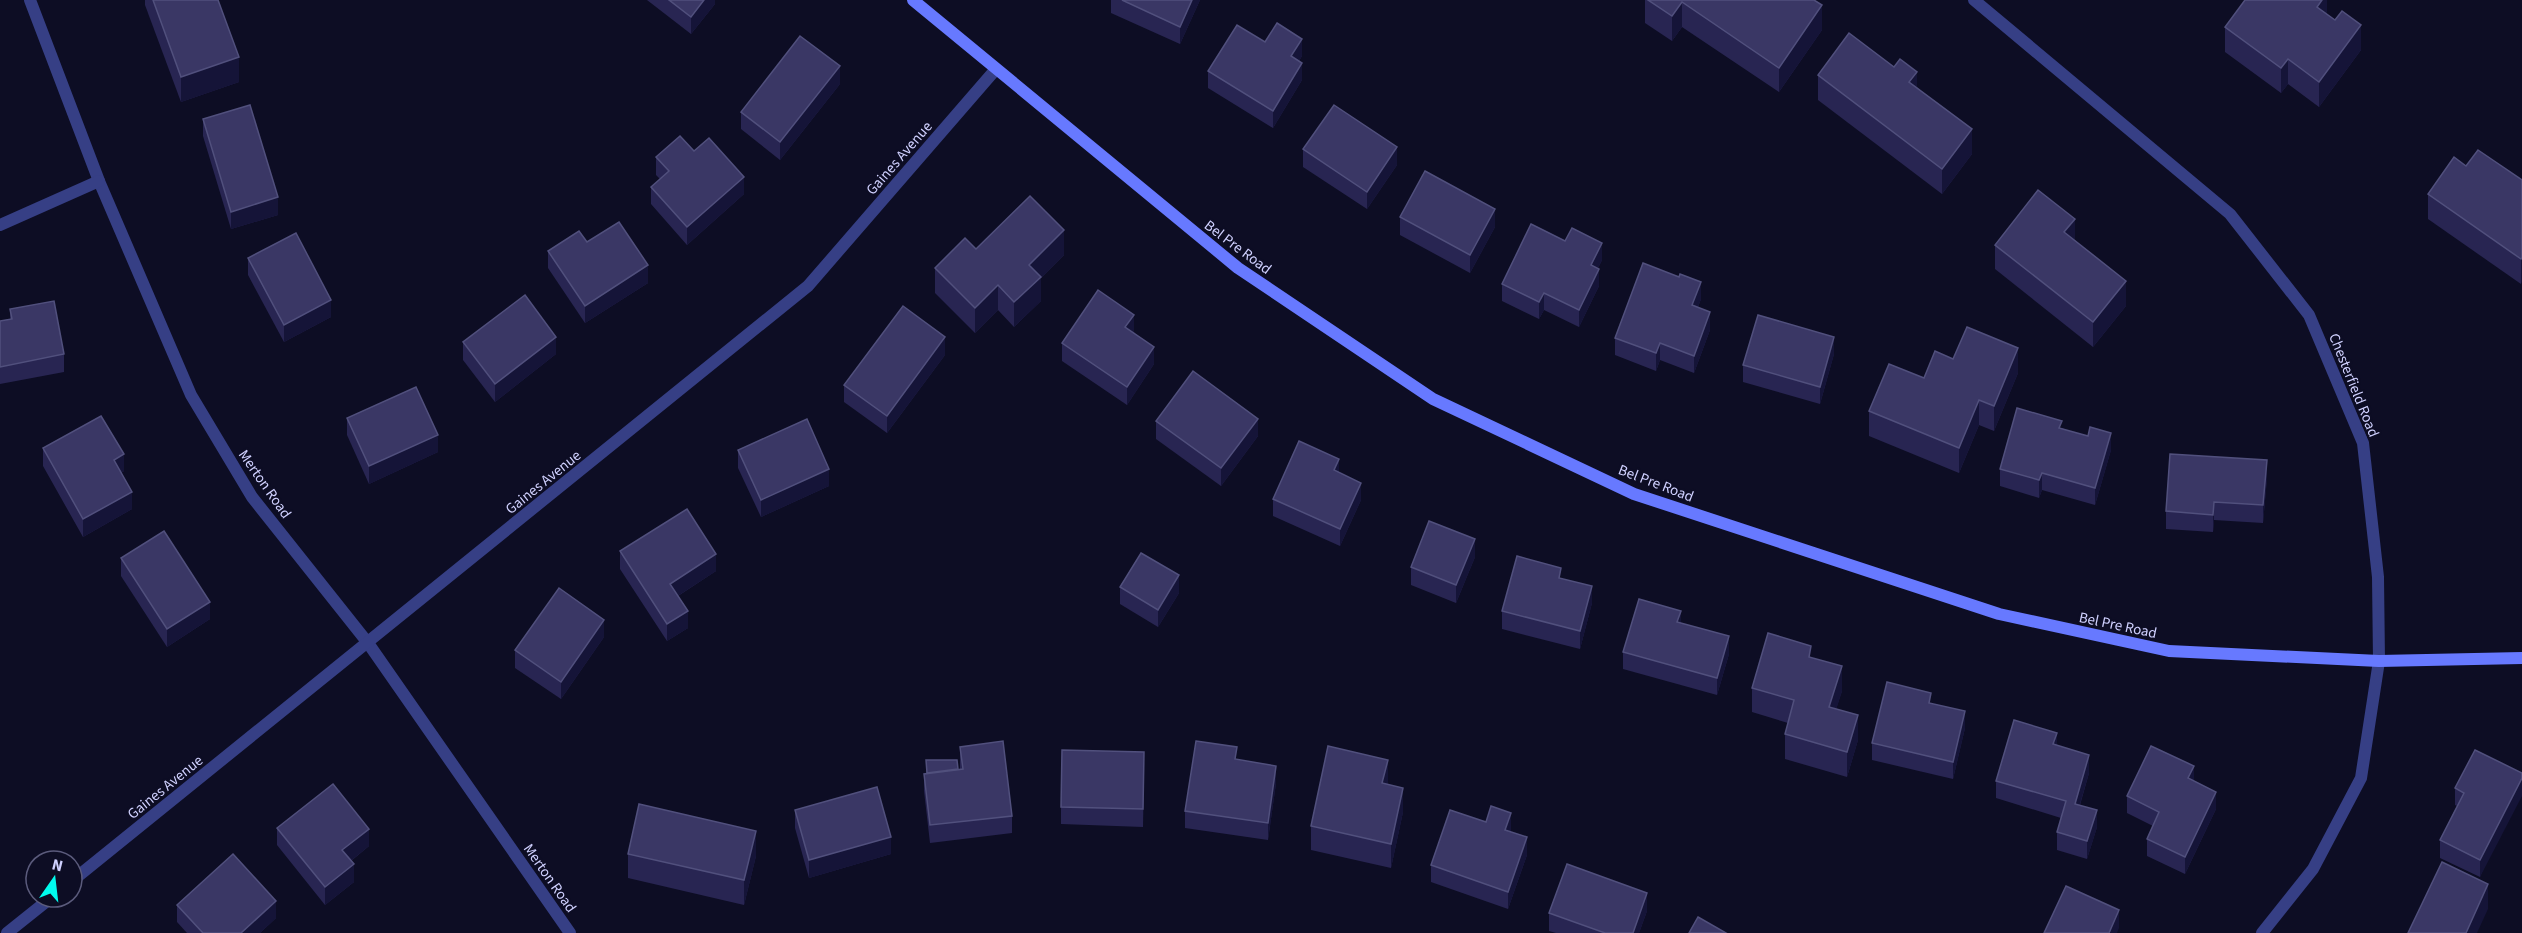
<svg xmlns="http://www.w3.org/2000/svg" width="2522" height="933" viewBox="0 0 2522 933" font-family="'Source Sans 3',sans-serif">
<rect width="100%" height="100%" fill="#0d0d24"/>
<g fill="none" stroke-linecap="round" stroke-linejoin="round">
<!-- minor -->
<g stroke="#363f85" stroke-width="12">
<polyline points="30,0 99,181 191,395 252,497 368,643 570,933"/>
<polyline points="1974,0 2230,214 2309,315 2363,443 2378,577 2379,661"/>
<polyline points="0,225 99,181"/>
<polyline points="72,881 808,286 996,69"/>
<polyline points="7,933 52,897"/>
</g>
<!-- tertiary -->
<polyline stroke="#363f85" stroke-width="12" points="2262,933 2313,869 2361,778 2379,661"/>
<!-- secondary -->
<polyline stroke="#6779ff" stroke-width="12" points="913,0 1238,268 1433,399 1634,494 1999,614 2169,651 2379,661 2522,658"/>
</g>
<!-- wall -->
<g fill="#282552">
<polygon points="145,0 218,0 239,82 181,102 145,5"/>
<polygon points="647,0 715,0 715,4 691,34"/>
<polygon points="1111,0 1200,0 1180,44 1111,13"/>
<polygon points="1645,0 1814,0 1822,30 1779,92 1682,27 1672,41 1645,23"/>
<polygon points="2327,0 2327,14 2361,50 2319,107 2288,84 2281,93 2225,52 2225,27"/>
<polygon points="1265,42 1302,56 1299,61 1302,80 1273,128 1208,88 1208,71"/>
<polygon points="1818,75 1917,87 1972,154 1942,194 1818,100"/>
<polygon points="840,84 780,160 741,129 741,112"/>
<polygon points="203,119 278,215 231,229 203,136"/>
<polygon points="1303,149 1397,165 1367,209 1303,167"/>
<polygon points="694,151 744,194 687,245 651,204 651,187 660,179 656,175 656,157"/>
<polygon points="2466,166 2522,180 2521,284 2428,219 2428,194"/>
<polygon points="1400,217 1495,227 1470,273 1400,235"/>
<polygon points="2075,240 2126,306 2093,347 1995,269 1995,245"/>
<polygon points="587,242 648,283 585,323 548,268 548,251"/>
<polygon points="976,249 1064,255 1041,278 1041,301 1014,327 998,310 975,333 935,293 935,268"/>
<polygon points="248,258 331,317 284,342 248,275"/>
<polygon points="1602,260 1598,268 1599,286 1579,327 1544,310 1539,319 1502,301 1502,284"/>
<polygon points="1701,299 1698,307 1710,330 1694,373 1660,360 1656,371 1615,355 1615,338"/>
<polygon points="10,309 64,354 64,372 0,384 0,321 10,319"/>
<polygon points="1134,332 1154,364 1127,405 1062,361 1062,343"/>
<polygon points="463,342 556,354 495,402 463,360"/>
<polygon points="1834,354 1820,404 1743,382 1743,365"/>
<polygon points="945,355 887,433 844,402 844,385"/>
<polygon points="1953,359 2018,373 1994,431 1979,425 1959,473 1869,436 1869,411"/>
<polygon points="347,418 438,452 369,484 347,435"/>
<polygon points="1156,421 1258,436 1221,486 1156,439"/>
<polygon points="2062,428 2111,450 2095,505 2042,490 2039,498 2000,486 2000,469"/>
<polygon points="43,448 124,471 121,473 132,509 83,537 43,466"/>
<polygon points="738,450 829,486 761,517 738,468"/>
<polygon points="2267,478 2263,523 2214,520 2213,532 2166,529 2166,511"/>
<polygon points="1273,499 1361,500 1340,546 1273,516"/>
<polygon points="620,551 716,571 678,596 688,628 667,641 620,569"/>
<polygon points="1475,557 1456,603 1411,585 1411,567"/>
<polygon points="121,558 210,619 167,647 121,576"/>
<polygon points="1561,578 1592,603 1580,649 1502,629 1502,611"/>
<polygon points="1120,587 1179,593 1158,627 1120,604"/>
<polygon points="1681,623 1729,654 1717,695 1623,669 1623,652"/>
<polygon points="604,637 561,699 515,668 515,650"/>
<polygon points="1811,657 1842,691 1836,709 1858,740 1847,777 1785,759 1785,734 1788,723 1752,712 1752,688"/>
<polygon points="1931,703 1965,728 1953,779 1872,760 1872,743"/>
<polygon points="2057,745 2089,773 2080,805 2097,827 2087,859 2057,850 2057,832 2061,818 1996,798 1996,781"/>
<polygon points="960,747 1012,816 1012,833 930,843 924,791 924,774 926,773 926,760 958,769 960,769"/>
<polygon points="1237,760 1276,783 1268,840 1185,828 1185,811"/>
<polygon points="1144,769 1143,827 1061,824 1061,807"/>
<polygon points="2522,773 2480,877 2440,858 2440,840 2457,806 2455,805 2455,788"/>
<polygon points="2194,781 2216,809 2185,874 2147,856 2147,839 2153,826 2127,813 2127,796"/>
<polygon points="1388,784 1403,812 1391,868 1311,850 1311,826"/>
<polygon points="795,810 891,854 809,878 795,828"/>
<polygon points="277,828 369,846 351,861 354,882 325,905 277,845"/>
<polygon points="1511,831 1511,832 1527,855 1508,909 1431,882 1431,865"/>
<polygon points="628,854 756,856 744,905 628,878"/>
<polygon points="177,905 276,918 260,933 187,933 177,922"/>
<polygon points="1647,911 1639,933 1556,933 1549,931 1549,913"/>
</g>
<!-- shaded-wall -->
<g fill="#151438">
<polygon points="704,0 715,0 715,4 691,34 691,17"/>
<polygon points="1192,0 1200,0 1180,44 1180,27"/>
<polygon points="2322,0 2327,0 2327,19 2317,7"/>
<polygon points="1682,2 1682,27 1672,41 1672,16"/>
<polygon points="1822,5 1822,30 1779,92 1779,68"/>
<polygon points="2361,25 2361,50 2319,107 2319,82"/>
<polygon points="1302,39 1302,56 1291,74 1291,56"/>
<polygon points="239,57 239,82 181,102 181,77"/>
<polygon points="2288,59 2288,84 2281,93 2281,68"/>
<polygon points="1302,63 1302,80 1273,128 1273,111"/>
<polygon points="840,66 840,84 780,160 780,142"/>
<polygon points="1917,72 1917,97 1909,82"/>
<polygon points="1972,129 1972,154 1942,194 1942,169"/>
<polygon points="1397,147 1397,165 1367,209 1367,192"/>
<polygon points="744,177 744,194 687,245 687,227"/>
<polygon points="278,197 278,215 231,229 231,212"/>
<polygon points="1495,209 1495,227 1470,273 1470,255"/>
<polygon points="2075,219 2075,243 2064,232"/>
<polygon points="1064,230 1064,255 1041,278 1041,301 1014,327 1014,302 1029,265"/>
<polygon points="1602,243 1602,260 1591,282 1591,265"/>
<polygon points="2522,257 2522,282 2521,284 2521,259"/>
<polygon points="648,265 648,283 585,323 585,306"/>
<polygon points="1599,269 1599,286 1579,327 1579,310"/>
<polygon points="2126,281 2126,306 2093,347 2093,322"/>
<polygon points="1701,282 1701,299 1692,323 1692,305"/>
<polygon points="998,285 998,310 975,333 975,308"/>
<polygon points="1544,293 1544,310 1539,319 1539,302"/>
<polygon points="331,300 331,317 284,342 284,325"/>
<polygon points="1710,312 1710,330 1694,373 1694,356"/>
<polygon points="1134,315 1134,332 1125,345 1125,327"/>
<polygon points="556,337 556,354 495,402 495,384"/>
<polygon points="945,337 945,355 887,433 887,416"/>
<polygon points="1834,337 1834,354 1820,404 1820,387"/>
<polygon points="1660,343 1660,360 1656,371 1656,353"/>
<polygon points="1154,347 1154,364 1127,405 1127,387"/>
<polygon points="2018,348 2018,373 1994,431 1994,406"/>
<polygon points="1979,400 1979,425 1959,473 1959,448"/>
<polygon points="1258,419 1258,436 1221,486 1221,468"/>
<polygon points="2111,433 2111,450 2095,505 2095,488"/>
<polygon points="438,435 438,452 369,484 369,466"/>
<polygon points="124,454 124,471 114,477 114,460"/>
<polygon points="1339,459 1339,477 1334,470"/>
<polygon points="2267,460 2267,478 2263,523 2263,505"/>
<polygon points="829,469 829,486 761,517 761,500"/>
<polygon points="2042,473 2042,490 2039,498 2039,480"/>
<polygon points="1361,483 1361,500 1340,546 1340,529"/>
<polygon points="132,492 132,509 83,537 83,519"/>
<polygon points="2214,502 2214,520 2213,532 2213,515"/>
<polygon points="1475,539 1475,557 1456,603 1456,585"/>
<polygon points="716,554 716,571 670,601 670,584"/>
<polygon points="1179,575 1179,593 1158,627 1158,610"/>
<polygon points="1592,586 1592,603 1580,649 1580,631"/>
<polygon points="210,602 210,619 167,647 167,629"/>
<polygon points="688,611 688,628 667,641 667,624"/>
<polygon points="1681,611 1681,628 1677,622"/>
<polygon points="604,620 604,637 561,699 561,682"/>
<polygon points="1729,636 1729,654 1717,695 1717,678"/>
<polygon points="1842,666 1842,691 1829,732 1829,707"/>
<polygon points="1965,711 1965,728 1953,779 1953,762"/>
<polygon points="1858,715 1858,740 1847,777 1847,752"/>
<polygon points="2057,733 2057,750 2053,744"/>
<polygon points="2089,755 2089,773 2075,821 2075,804"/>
<polygon points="1388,760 1388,785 1382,783"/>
<polygon points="1276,766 1276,783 1268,840 1268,823"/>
<polygon points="2194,766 2194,783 2188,778"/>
<polygon points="2522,778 2522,796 2480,877 2480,860"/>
<polygon points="1403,788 1403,812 1391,868 1391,844"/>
<polygon points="2216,792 2216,809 2185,874 2185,857"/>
<polygon points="2097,810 2097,827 2087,859 2087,841"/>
<polygon points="1511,813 1511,831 1505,847 1505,830"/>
<polygon points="369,829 369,846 342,868 342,850"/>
<polygon points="756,831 756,856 744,905 744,880"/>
<polygon points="891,837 891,854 809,878 809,860"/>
<polygon points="1527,837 1527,855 1508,909 1508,892"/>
<polygon points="354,864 354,882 325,905 325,887"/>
<polygon points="2488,884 2488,909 2477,933 2466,933"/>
<polygon points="1647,893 1647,911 1639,933 1633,933"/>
<polygon points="276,901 276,918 260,933 241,933"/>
<polygon points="2119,910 2119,928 2117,933 2109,933"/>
</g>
<!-- building -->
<g fill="#3a3765" stroke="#51507d" stroke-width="1.5">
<polygon points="153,0 218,0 239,57 181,77"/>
<polygon points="669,0 704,0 691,17"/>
<polygon points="1122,0 1192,0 1180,27"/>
<polygon points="1648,0 1814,0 1822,5 1779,68 1682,2 1672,16"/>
<polygon points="2245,0 2322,0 2317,7 2335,20 2342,11 2361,25 2319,82 2288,59 2281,68 2225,27"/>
<polygon points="1277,23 1302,39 1291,56 1302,63 1273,111 1208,71 1237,25 1265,42"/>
<polygon points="1849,33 1894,67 1900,59 1917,72 1909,82 1972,129 1942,169 1818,75"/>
<polygon points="800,36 840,66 780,142 741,112"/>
<polygon points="250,105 278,197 231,212 203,119"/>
<polygon points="1334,105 1397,147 1367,192 1303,149"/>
<polygon points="680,136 694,151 709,138 744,177 687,227 651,187 669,171 656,157"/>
<polygon points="2478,150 2522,180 2522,257 2521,259 2428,194 2454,157 2466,166"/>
<polygon points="1425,171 1495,209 1470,255 1400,217"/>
<polygon points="2038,190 2075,219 2064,232 2126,281 2093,322 1995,245"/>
<polygon points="1030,196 1064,230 1029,265 1041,277 1014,302 998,285 975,308 935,268 965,238 976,249"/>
<polygon points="619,222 648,265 585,306 548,251 579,231 587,242"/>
<polygon points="1531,224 1565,241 1572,228 1602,243 1591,265 1599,269 1579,310 1544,293 1539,302 1502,284"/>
<polygon points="296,233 331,300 284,325 248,258"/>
<polygon points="1643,263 1679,277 1680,274 1701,282 1692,305 1710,312 1694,356 1660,343 1656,353 1615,338"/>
<polygon points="1098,290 1134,315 1125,327 1154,347 1127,387 1062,343"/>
<polygon points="525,295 556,337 495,384 463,342"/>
<polygon points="54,301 64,354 0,367 0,321 12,319 10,309"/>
<polygon points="903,306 945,337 887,416 844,385"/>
<polygon points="1758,315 1834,337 1820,387 1743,365"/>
<polygon points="1967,327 2018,348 1994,406 1979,400 1959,448 1869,411 1889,364 1924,378 1935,351 1953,359"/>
<polygon points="1193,371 1258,419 1221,468 1156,421"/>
<polygon points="416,387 438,435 369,466 347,418"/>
<polygon points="2017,408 2062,421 2059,428 2088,436 2090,427 2111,433 2095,488 2042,473 2039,480 2000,469"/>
<polygon points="101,416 124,454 114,460 132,492 83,519 43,448"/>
<polygon points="807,419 829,469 761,500 738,450"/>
<polygon points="1299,441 1339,459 1334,470 1361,483 1340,529 1273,499"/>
<polygon points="2170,454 2267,460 2263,505 2214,502 2213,515 2166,511"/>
<polygon points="687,509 716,554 670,584 688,611 667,624 620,551"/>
<polygon points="1429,521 1475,539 1456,585 1411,567"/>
<polygon points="164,531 210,602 167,629 121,558"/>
<polygon points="1141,553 1179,575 1158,610 1120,587"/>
<polygon points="1517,556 1561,568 1559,578 1592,586 1580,631 1502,611"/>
<polygon points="559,588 604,620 561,682 515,650"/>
<polygon points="1639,599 1681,611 1677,622 1729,636 1717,678 1623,652"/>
<polygon points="1768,633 1811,646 1809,657 1842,666 1829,707 1858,715 1847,752 1785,734 1794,700 1752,688"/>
<polygon points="1887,682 1931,693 1929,703 1965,711 1953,762 1872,743"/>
<polygon points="2014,720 2057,733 2053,744 2089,755 2075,804 2097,810 2087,841 2057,832 2066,801 1996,781"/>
<polygon points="1003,741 1012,816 930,825 924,774 963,769 960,747"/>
<polygon points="1196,741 1237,747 1235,759 1276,766 1268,823 1185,811"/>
<polygon points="1328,746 1388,760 1382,783 1403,788 1391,844 1311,826"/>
<polygon points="2151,746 2194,766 2188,778 2216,792 2185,857 2147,839 2159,812 2127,796"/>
<polygon points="1062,750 1144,752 1143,809 1061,807"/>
<polygon points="2475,750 2522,773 2522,778 2480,860 2440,840 2464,793 2455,788"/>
<polygon points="926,760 957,760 958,769 927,773"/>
<polygon points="333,784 369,829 342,850 354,864 325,887 277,828"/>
<polygon points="877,787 891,837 809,860 795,810"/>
<polygon points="639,804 756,831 744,880 628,854"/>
<polygon points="1491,806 1511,813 1505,830 1527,837 1508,892 1431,865 1450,810 1486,822"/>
<polygon points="233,854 276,901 241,933 203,933 177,905"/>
<polygon points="2442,862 2488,884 2466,933 2408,933"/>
<polygon points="1567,864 1647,893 1633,933 1605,933 1549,913"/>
<polygon points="2066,886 2119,910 2109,933 2044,933"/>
<polygon points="1698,917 1726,933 1689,933"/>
</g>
<g text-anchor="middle" stroke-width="4.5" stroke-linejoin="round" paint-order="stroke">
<!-- street labels -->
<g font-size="15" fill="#d0d1ff" stroke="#0d0d24">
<text transform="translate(899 158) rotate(-49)" y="5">Gaines Avenue</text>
<text transform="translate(1238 247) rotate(37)" y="5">Bel Pre Road</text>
<text transform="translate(2354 385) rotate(68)" y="5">Chesterfield Road</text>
<text transform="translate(543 482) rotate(-39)" y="5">Gaines Avenue</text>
<text transform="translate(1656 483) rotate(21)" y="5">Bel Pre Road</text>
<text transform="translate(265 484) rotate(55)" y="5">Merton Road</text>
<text transform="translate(2118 625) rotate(12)" y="5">Bel Pre Road</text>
<text transform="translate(165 787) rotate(-39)" y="5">Gaines Avenue</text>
<text transform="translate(550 878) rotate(55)" y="5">Merton Road</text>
</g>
</g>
<!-- north arrow -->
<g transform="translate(54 879) rotate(14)"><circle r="28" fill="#0d0d24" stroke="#5b5b7c" stroke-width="1.5"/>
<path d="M0-4.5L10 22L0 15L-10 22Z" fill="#00fbee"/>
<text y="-9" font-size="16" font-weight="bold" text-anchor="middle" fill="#d0d1ff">N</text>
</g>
</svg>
